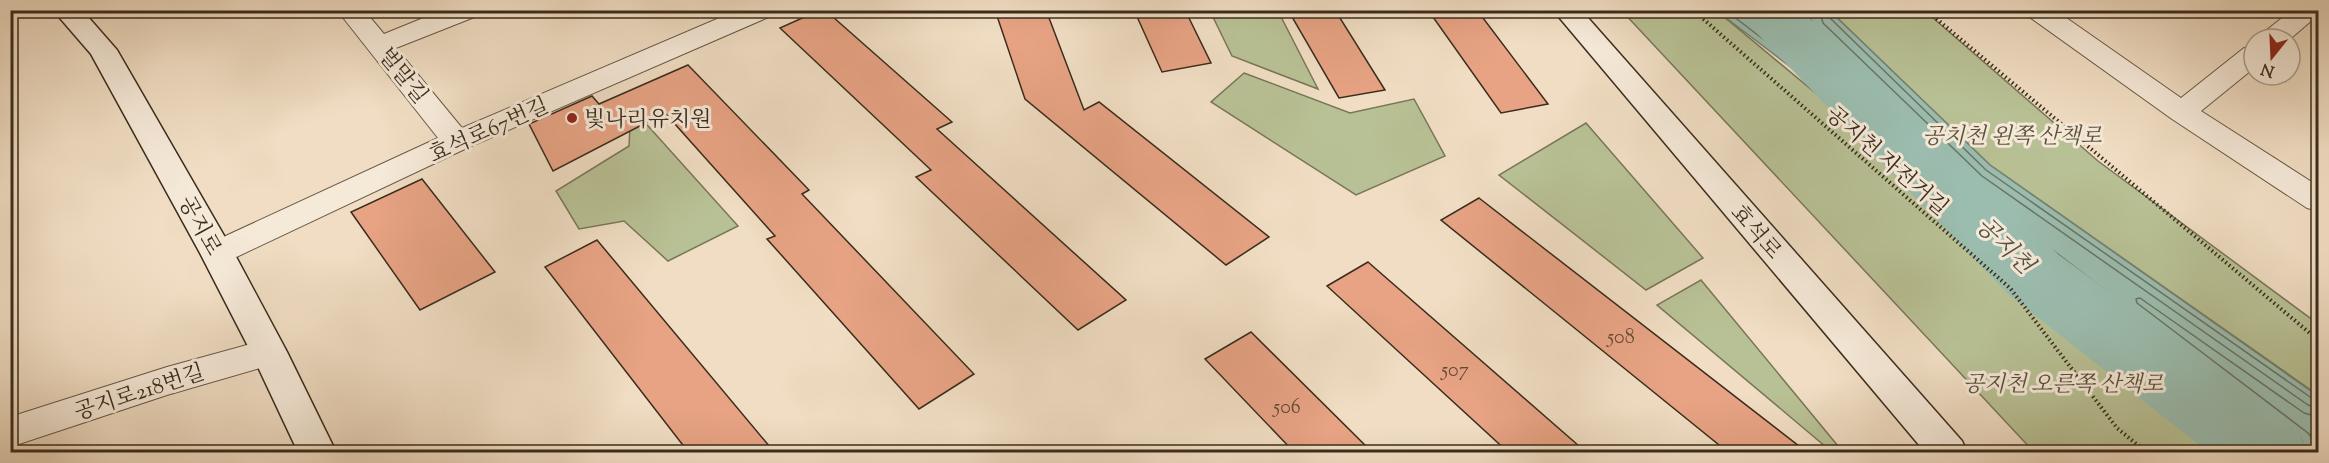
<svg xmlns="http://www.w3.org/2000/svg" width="2329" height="463" viewBox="0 0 2329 463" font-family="'Sorts Mill Goudy','Noto Serif KR',serif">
<rect width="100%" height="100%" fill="#f0ddc3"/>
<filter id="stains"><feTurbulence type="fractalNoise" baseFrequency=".00333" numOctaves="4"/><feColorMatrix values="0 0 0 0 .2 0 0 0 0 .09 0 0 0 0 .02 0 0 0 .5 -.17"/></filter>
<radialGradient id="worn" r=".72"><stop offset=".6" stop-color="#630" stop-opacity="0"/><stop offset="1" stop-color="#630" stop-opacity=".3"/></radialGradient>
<!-- green -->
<g fill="#b8c195" stroke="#797659" stroke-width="1.5">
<polygon points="1210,11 1278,11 1318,89 1232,56"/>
<polygon points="1622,11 1717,11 2033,274 2267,452 2034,452"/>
<polygon points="1830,11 1925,11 2098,161 2318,324 2318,395 1990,165"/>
<polygon points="1244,73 1350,113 1414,99 1445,156 1356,195 1211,102"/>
<polygon points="631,107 738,226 668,261 624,221 579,229 556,191 629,146"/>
<polygon points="1586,123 1703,258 1646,290 1499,175"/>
<polygon points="1701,280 1843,452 1832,452 1657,305"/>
</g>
<!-- water -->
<polygon fill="#9bbdaf" stroke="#748375" stroke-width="1.5" points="1717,11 1830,11 1990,165 2318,396 2318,452 2297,452"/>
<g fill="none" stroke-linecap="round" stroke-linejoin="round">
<!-- shore -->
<g stroke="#6a7466" stroke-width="1.5">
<polyline points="1725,10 2297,445 2300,452"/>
<polyline points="1737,10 2301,439 2307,452"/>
<polyline points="1752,10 1926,142 1930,142 1930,138 1816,28 1811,20 1810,10"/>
<polyline points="1819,10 1823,23 1982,176 2308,405 2318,408"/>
<polyline points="1826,10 1829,17 1986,170 2313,399 2318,400"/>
<polyline points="2316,452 2315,442 2308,433 2137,303 2136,299 2140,298 2304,413 2318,417"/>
</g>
<!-- river -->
<polygon fill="#9bbdaf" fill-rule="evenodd" points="1738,10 1801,10 2059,255 2296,428 2308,452 2208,452 2007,293 1746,22"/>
</g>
<!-- building -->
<g fill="#e7a384" stroke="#3a2c1d" stroke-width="1.5">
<polygon points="820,10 825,10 952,122 937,129 1126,300 1078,330 916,177 931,170 780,28"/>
<polygon points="995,10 1046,10 1084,110 1099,102 1269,237 1226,265 1025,99"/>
<polygon points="1134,10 1185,10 1211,63 1162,72"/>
<polygon points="1288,10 1335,10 1385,90 1339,98"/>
<polygon points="1428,10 1477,10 1548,104 1501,113"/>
<polygon points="688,65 809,190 802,194 974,374 919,409 767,239 775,236 665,113 553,171 529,124 592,96 599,104"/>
<polygon points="422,179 495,272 420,310 351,212"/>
<polygon points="1479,198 1808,453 1729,453 1441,220"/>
<polygon points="597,240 775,453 689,453 545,267"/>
<polygon points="1368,262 1587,453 1509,453 1327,286"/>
<polygon points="1251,332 1373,453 1295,453 1205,359"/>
</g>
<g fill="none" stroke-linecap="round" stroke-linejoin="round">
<!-- street casing -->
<g stroke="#685846" stroke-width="2">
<g id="street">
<polygon points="337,10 364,10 384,34 443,10 481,10 477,16 396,48 462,128 738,10 775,10 771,16 467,148 228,261 217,265 206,261 201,253 206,245 438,138"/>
<polygon points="2024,10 2055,10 2181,98 2244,48 2254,46 2254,68 2201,111 2318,186 2318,211 2307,208 2172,119 2028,16"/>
<polygon points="2292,10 2318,10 2318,15 2290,39 2260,39 2263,33"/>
<polygon points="269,339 281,342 286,352 281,362 167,395 10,447 10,417 167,367"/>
</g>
</g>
<!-- secondary casing -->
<g stroke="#3a2c1d" stroke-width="3">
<g id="secondary">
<polygon points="53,10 82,10 117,50 234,253 287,352 336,452 298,452 251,352 200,253 91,54"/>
<polygon points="1553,10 1581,10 1962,441 1967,452 1925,452"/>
</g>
</g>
<!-- path -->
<g stroke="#3a2c1d" stroke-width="4" stroke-dasharray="1.5 3" stroke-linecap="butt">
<polyline points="1693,10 2010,288 2117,428 2146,452"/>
<polyline points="1926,10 2318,340"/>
</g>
<!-- street -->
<use href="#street" fill="#f5e9d8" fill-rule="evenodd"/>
<!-- secondary -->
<use href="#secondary" fill="#f5e9d8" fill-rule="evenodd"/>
</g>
<!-- markers -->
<circle fill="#8f2418" stroke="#f5e9d8" stroke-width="2" cx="572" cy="118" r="6"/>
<g text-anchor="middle" stroke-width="6" stroke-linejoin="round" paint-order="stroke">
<!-- number labels -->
<g font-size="20" fill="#654a37">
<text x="1621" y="343">508</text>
<text x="1455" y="376">507</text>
<text x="1287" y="413">506</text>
</g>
<!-- street labels -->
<g font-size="22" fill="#3a2c1d" stroke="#f5e9d8">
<text transform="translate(404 75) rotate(51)" y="8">벌말길</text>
<text transform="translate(488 129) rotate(-24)" y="8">효석로67번길</text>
<text transform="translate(1888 160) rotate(41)" y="8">공지천 자전거길</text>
<text transform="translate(201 225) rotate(61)" y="8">공지로</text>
<text transform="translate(1757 231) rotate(49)" y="8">효석로</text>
<text transform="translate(139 391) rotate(-18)" y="8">공지로218번길</text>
</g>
<!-- poi labels -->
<g font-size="22" fill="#3a2c1d" stroke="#f5e9d8" text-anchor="start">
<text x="584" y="126">빛나리유치원</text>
</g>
<!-- park labels -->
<g font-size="22" font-style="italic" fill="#5a513b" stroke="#f5e9d8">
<text x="2012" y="143">공치천 왼쪽 산책로</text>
<text x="2063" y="391">공지천 오른쪽 산책로</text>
</g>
<!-- water labels -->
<g font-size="24" font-style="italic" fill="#525042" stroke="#f5e9d8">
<text transform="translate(2005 245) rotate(44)" y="8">공지천</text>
</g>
</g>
<!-- margin -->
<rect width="2329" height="463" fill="none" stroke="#f0ddc3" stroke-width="36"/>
<rect x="12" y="12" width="2305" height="439" fill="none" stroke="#3a2c1d" stroke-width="3"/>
<rect x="18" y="18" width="2293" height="427" fill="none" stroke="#3a2c1d" stroke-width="1.5"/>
<!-- north arrow -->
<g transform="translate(2272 57) rotate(198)"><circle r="28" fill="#f5e9d8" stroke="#aa9d8d" stroke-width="1.5"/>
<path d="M0-4.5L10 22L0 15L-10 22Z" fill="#8f2418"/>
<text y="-9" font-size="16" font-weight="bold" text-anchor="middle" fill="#3a2c1d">N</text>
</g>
<rect width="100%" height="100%" filter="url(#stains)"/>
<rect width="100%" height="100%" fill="url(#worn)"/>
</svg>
